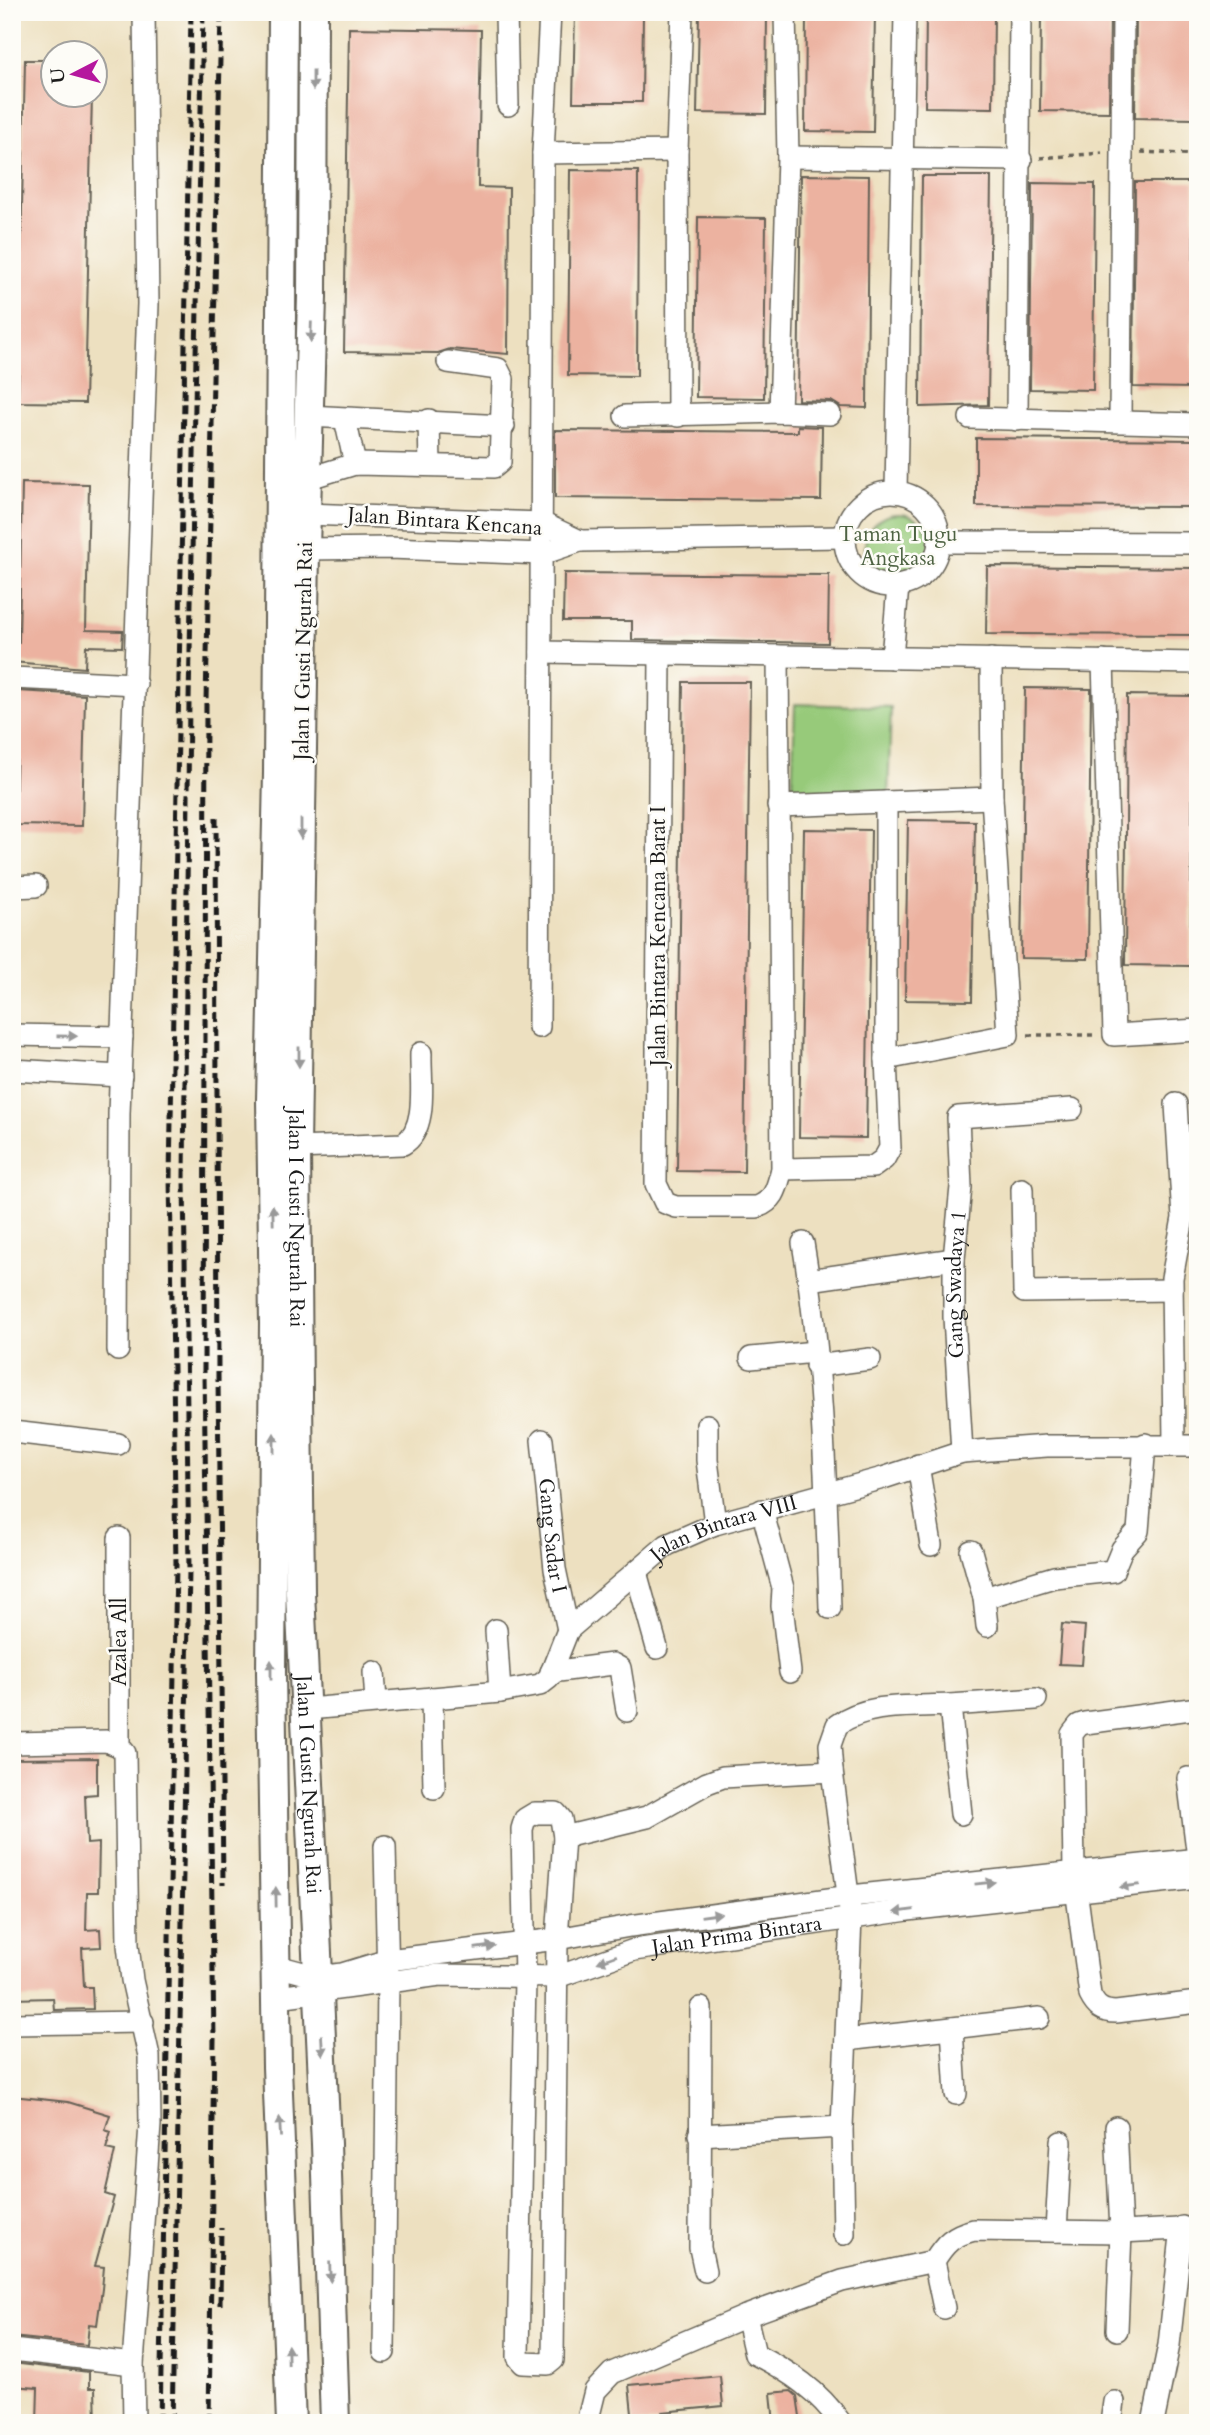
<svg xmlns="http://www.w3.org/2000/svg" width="1210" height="2435" viewBox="0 0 1210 2435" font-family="Cardo,serif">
<rect width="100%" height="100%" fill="#fdfcf7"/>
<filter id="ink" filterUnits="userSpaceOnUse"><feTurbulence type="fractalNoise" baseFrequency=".0143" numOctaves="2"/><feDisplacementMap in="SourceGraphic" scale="14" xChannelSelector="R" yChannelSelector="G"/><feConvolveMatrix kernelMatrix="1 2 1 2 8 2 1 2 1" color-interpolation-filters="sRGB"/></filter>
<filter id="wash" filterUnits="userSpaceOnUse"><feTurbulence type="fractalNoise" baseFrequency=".00686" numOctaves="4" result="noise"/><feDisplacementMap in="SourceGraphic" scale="28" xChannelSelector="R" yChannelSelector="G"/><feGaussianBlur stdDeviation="1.57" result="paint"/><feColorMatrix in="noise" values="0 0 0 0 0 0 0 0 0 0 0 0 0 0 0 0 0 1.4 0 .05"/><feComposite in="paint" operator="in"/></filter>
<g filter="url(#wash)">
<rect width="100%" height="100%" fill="#ede0c0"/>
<!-- green -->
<g fill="#97ca7a" stroke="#5a734b" stroke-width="2">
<circle cx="898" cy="547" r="33"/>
<polygon points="795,704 891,707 888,800 792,797"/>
</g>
<g id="blocks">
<!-- building -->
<g fill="#ecb2a0">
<polygon points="575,12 643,12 642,102 573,102"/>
<polygon points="699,12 767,12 766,114 697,113"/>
<polygon points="806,12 875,12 873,132 805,131"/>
<polygon points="926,12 994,12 993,108 925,107"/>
<polygon points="1041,12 1110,12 1109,112 1040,111"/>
<polygon points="1136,12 1196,12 1195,119 1135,118"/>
<polygon points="349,28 481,30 478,187 509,188 508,354 450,349 438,353 344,352"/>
<polygon points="25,60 52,60 52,94 92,94 85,403 18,402"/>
<polygon points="570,170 638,171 637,376 568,375"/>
<polygon points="801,175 869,176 867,408 841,407 831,401 798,400"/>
<polygon points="922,176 991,176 988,405 920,407"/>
<polygon points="1135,182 1194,182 1193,388 1133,387"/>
<polygon points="1032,183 1095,184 1093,390 1030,389"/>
<polygon points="698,217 766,218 764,398 696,397"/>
<polygon points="798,426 822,427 821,500 555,498 555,430 798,432"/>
<polygon points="976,438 1198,440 1198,507 976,506"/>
<polygon points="22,483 89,484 86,630 123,631 122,647 86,646 85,668 12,662 12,644 19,642"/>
<polygon points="987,566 1198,568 1198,635 986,634"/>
<polygon points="564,573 829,575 828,643 632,640 632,621 563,621"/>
<polygon points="683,682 750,682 744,1172 677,1171"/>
<polygon points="1025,688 1091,689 1088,959 1021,958"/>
<polygon points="18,691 85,695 82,826 15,825"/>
<polygon points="1127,695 1194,696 1190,966 1125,965"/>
<polygon points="908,820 975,821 972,1001 905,1000"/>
<polygon points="804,829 871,830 866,1138 799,1137"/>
<polygon points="1062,1624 1085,1626 1082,1665 1059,1664"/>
<polygon points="97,1758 97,1794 85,1795 87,1844 99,1843 98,1892 87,1892 86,1930 100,1929 101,1947 82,1948 84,1987 92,1987 93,2009 54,2010 53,1998 12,1999 12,1759"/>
<polygon points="12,2096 68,2102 110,2115 105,2130 111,2132 106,2149 115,2151 105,2194 114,2197 95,2266 104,2267 102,2289 97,2325 89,2324 87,2345 12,2337"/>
<polygon points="12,2363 89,2372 89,2388 95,2388 96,2423 37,2423 38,2388 12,2386"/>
<polygon points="720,2376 723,2406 663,2412 665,2423 633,2423 629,2385"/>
<polygon points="791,2391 797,2396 801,2423 774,2423 771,2393"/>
</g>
</g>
</g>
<g filter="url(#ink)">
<use href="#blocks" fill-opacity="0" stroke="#656155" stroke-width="2"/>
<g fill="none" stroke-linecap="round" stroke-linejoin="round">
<!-- minor casing -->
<g stroke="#656155" stroke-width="24">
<g id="minor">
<polyline points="506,12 508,105"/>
<polyline points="543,153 677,151"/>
<polyline points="788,157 1021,160"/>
<polyline points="780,412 788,157 785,12"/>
<polyline points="308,416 504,426"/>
<polyline points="625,416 780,412 830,414"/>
<polyline points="678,416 677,151 682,12"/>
<polyline points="970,418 1198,424"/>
<polyline points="345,419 355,464"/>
<polyline points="429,420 430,465"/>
<polyline points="1017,420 1020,12"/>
<polyline points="1120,421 1123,12"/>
<polyline points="306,479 355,464 494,467 500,462 503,379 498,369 448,362"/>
<polyline points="896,491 905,12"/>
<circle cx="892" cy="539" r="47"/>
<polyline points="307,514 542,523 580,541"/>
<polyline points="940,542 1198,543"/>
<polyline points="305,549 390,548 542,554 580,541 845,537"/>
<polyline points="541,652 1198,663"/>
<path d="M660,654L656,1184L665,1203L676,1207H757C776,1200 777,1186 782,1169L778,656"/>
<polyline points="892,658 898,586"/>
<polyline points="1103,661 1114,1035 1198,1030"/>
<polyline points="12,678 136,684"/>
<polyline points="778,806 992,798"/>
<polyline points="12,887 36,886"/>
<polyline points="539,1027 543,153 550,12"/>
<polyline points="12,1035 122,1037"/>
<polyline points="886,1059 1008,1035 992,798 991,659"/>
<polyline points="12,1070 121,1076"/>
<path d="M296,1148L403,1144C429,1129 420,1079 421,1053"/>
<polyline points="782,1169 873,1167 884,1159 890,1148 886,1059 886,802"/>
<polyline points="1022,1189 1024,1292 1172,1290"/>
<path d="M803,1243C823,1362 826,1488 830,1608"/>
<polyline points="809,1280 954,1259"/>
<polyline points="118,1350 119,1114 148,304 144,12"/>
<polyline points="751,1358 815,1352"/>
<polyline points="816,1366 870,1359"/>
<polyline points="707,1425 707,1460 715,1524"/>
<polyline points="12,1432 118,1444"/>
<path id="s1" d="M542,1440L555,1569L568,1630"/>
<polyline points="1174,1444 1172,1278 1183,1218 1176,1104"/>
<path id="s2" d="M962,1452L954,1317V1259L961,1187L958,1117L1072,1109"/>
<polyline points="918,1465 931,1545"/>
<polyline points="762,1510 783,1588 782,1606 790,1672"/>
<polyline points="119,1538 119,1746"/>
<polyline points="971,1551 984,1598 987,1626"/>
<polyline points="636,1572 657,1648"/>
<polyline points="984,1598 1054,1577 1113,1571 1122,1549 1138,1531 1145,1444"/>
<polyline points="496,1630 500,1692"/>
<polyline points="374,1672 376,1702"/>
<polyline points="551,1672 613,1664 620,1668 627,1711"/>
<polyline points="432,1698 434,1788"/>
<polyline points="950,1705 1036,1699"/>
<path d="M1198,1708L1085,1723L1079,1725L1072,1734L1074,1873L1090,1995C1096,2007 1102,2012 1116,2012L1198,2002"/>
<path id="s3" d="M308,1709L500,1692L540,1685L549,1678L568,1630L667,1545L715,1524L883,1478L962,1452L1047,1446H1198"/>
<polyline points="12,1743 106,1741 119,1746 125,1753 128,1945 132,1980 149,2056 150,2125 133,2364 134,2423"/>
<polyline points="1188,1778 1198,1858"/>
<polygon points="535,1813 556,1813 561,1819 564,1837 557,1939 553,2360 548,2364 523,2363 518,2357 525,1978 522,1829 525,1819"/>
<polyline points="564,1837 647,1817 707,1783 723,1777 832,1771"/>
<polyline points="277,1966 318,1977 342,1974 388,1960 557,1939 630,1926 851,1896 1198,1859"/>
<path id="s4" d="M278,1997L440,1975L557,1977L634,1950L908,1910L1198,1878"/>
<polyline points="701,2008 700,2248 705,2271"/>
<polyline points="12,2024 143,2022"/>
<polyline points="952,2028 956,2094"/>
<polyline points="846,2040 1039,2018"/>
<polyline points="1116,2127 1121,2232 1117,2330"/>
<polyline points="699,2135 842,2127"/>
<polyline points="1056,2231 1061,2142"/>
<path d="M844,2234L842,2127L851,1918L832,1771L830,1745L837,1725C867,1702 914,1707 950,1705L961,1814"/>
<path d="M934,2261C945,2243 953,2235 974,2230L1121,2232L1198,2228"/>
<path d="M746,2316L755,2354C790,2372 818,2390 841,2423"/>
<polyline points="12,2350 133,2364"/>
<polyline points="384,2352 388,1982 385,1846"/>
<polyline points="587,2423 595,2391 612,2373 746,2316 842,2281 934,2261 944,2308"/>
<polyline points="1111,2423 1114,2402"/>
<polyline points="1153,2423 1169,2345 1182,2227"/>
</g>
</g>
<!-- major casing -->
<g stroke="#656155" stroke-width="32">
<g id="major">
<polyline points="283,12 278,773 271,1100 274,1324 271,1672 277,2067 291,2423"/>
<path id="s5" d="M313,12L312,297L305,549L296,1148L298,1393L300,1592L326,2144L335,2423"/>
</g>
</g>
<!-- path -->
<g stroke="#656155" stroke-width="3.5" stroke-dasharray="5 5" stroke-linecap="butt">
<polyline points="1141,152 1198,155"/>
<polyline points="1040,158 1102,153"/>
<polyline points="1028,1035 1094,1035"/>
</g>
<!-- minor -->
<use href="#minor" stroke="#fff" stroke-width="21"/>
<!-- major -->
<use href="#major" stroke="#fff" stroke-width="28"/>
<!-- rail -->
<g stroke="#1c1c1c" stroke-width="5" stroke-dasharray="10 5" stroke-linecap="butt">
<polyline points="216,817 218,1376 223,1885"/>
<polyline points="220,2305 221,2228"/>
<polyline points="160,2423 176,1565 170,1176 191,12"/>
<polyline points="172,2423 189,1571 184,1178 189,700 203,12"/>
<polyline points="209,2423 214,2039 204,1374 206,701 221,12"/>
</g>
</g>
<!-- one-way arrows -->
<defs><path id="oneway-solid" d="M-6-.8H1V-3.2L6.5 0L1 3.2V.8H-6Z" transform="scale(1.75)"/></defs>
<g fill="#999">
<use href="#oneway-solid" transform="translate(313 80) rotate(90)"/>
<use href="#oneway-solid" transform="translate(311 332) rotate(92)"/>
<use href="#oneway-solid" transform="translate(301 829) rotate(90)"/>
<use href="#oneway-solid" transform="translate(67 1036) rotate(1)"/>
<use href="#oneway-solid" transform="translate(299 1057) rotate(90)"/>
<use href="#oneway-solid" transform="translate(273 1215) rotate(-91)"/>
<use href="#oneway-solid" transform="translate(274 1443) rotate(-90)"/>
<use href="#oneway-solid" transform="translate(271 1670) rotate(-90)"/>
<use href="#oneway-solid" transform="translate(985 1883) rotate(-6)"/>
<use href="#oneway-solid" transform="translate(1130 1886) rotate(173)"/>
<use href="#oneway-solid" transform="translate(276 1897) rotate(-91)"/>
<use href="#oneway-solid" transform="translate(904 1911) rotate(172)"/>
<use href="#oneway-solid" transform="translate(711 1915) rotate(-8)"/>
<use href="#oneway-solid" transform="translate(485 1947) rotate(-8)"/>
<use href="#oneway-solid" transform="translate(607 1959) rotate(160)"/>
<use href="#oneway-solid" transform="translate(322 2045) rotate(87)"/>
<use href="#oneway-solid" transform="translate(280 2127) rotate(-93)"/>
<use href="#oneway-solid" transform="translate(330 2272) rotate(88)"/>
<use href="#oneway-solid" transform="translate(288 2355) rotate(-91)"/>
</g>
</g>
<g text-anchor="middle" stroke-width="5" stroke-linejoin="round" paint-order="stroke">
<!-- street labels -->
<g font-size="21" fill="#1c1c1c" stroke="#fdfcf7">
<text transform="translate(445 521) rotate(4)" y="7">Jalan Bintara Kencana</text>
<text transform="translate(303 651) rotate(-89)" y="7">Jalan I Gusti Ngurah Rai</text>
<text transform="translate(658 936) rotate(-90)" y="7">Jalan Bintara Kencana Barat I</text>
<text dy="7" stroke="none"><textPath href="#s5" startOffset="1206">Jalan I Gusti Ngurah Rai</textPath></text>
<text dy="7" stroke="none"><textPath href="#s2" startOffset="168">Gang Swadaya 1</textPath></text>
<text dy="7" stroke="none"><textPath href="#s3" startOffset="486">Jalan Bintara VIII</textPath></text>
<text dy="7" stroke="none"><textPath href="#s1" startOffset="96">Gang Sadar I</textPath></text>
<text transform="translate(119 1642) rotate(-90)" y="7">Azalea All</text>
<text dy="7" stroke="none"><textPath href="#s5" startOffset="1773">Jalan I Gusti Ngurah Rai</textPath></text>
<text dy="7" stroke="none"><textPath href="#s4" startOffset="466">Jalan Prima Bintara</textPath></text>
</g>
<!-- park labels -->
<g font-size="21" fill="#4d6242" stroke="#fdfcf7">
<text x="898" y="541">Taman Tugu<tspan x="898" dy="24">Angkasa</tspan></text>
</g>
</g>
<!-- margin -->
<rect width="1210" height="2435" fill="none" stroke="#fdfcf7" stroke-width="42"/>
<!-- north arrow -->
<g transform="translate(74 74) rotate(264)"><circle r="33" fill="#fdfcf7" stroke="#a3a29f" stroke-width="2"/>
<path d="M0-5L12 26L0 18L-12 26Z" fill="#b5179e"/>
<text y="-10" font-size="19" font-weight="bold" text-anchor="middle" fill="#1c1c1c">U</text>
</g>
</svg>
